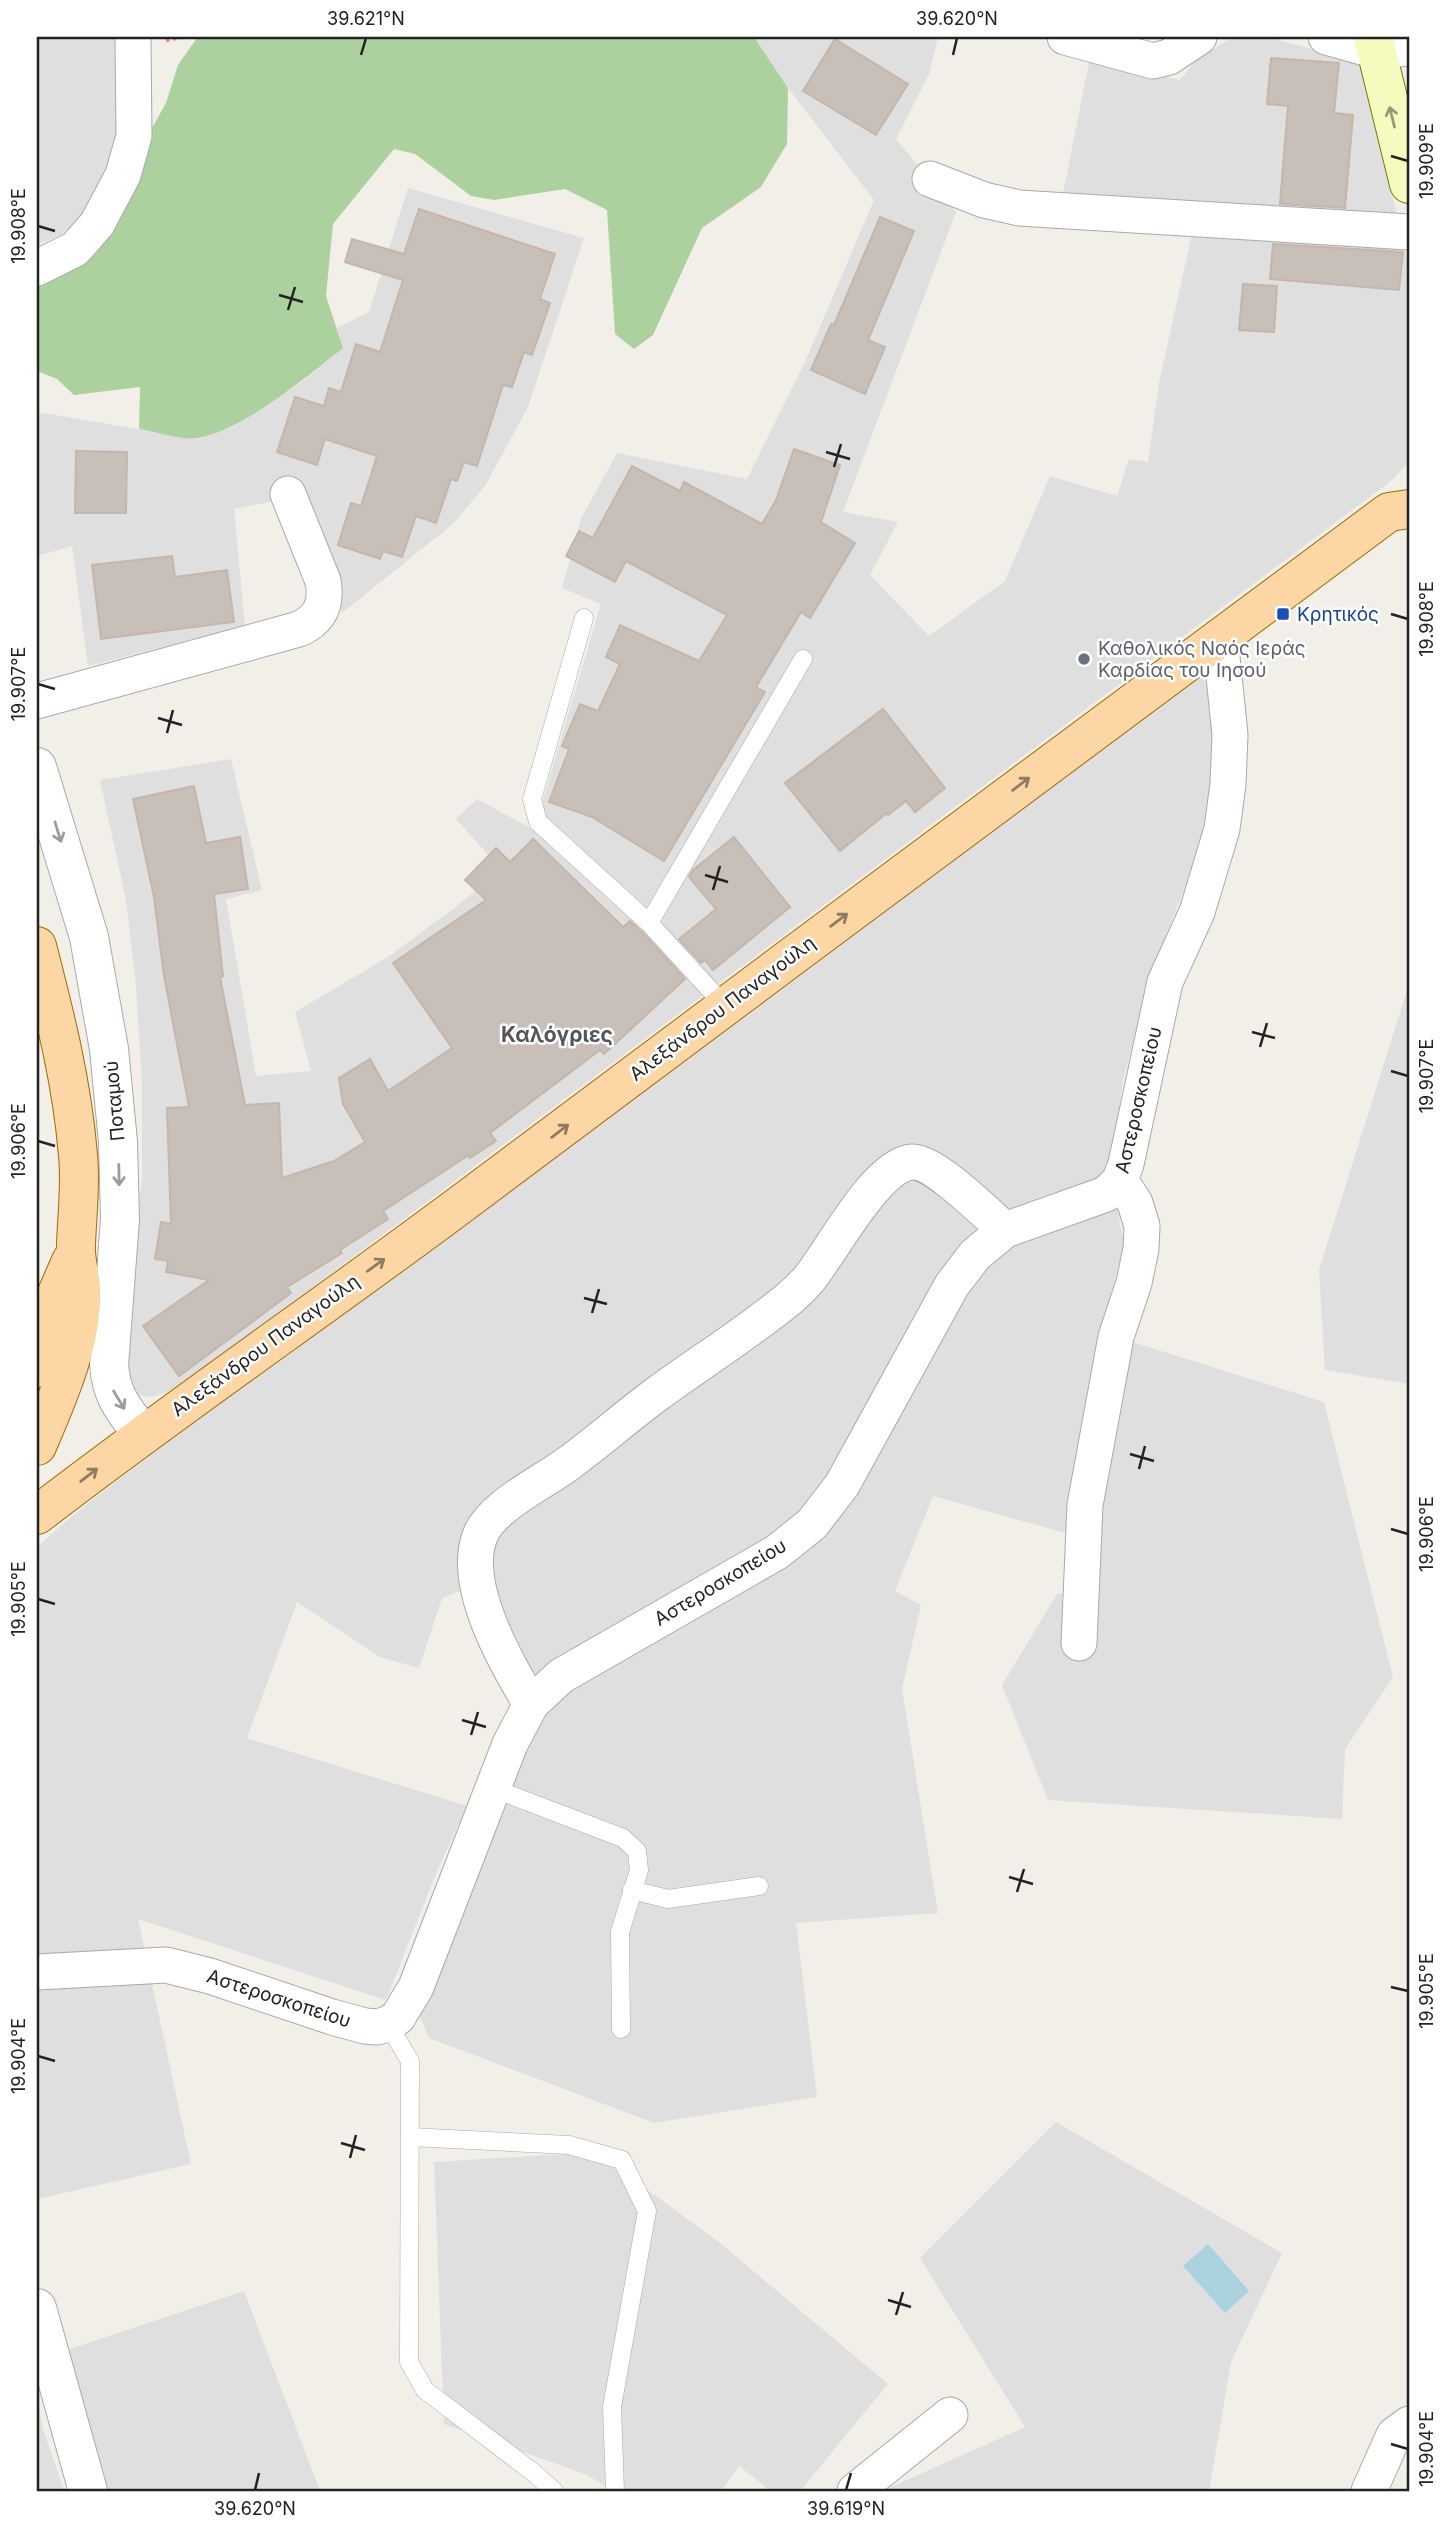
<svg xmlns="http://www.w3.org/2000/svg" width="1446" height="2528" viewBox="0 0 1446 2528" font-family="Inter,sans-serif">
<rect width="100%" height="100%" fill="#f2efe9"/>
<!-- residential -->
<g fill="#e0dfdf">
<polygon points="37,37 134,37 122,116 104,180 80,217 60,236 37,244"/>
<polygon points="754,37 938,37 929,74 896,139 956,212 843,512 898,522 870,575 929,636 1005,581 1050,476 1117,496 1129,459 1148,462 1159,383 1197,211 1061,204 1090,57 1180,80 1196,60 1233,37 1267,37 1361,62 1409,268 1409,462 1391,481 190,1379 165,1393 151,1397 134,1394 124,1384 122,1334 142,1179 142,1084 136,985 126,900 100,780 231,759 262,890 226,899 256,1076 311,1071 295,1012 388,957 457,906 501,869 456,819 477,799 534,830 601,604 562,588 581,519 617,453 747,479 805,362 874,200 788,88"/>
<polygon points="408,188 584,238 528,407 485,486 453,524 342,613 299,496 234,509 245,626 88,666 72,546 37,556 37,412 196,439 233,426 298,385 343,348 337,328 369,312"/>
<polygon points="1203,674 1212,710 1212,762 1207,820 1192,870 1152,970 1123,1080 1110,1168 1124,1245 1101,1332 1324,1402 1393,1677 1345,1749 1342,1819 1048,1800 1002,1685 1057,1594 1094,1589 1094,1541 933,1496 895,1591 921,1605 902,1689 938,1913 796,1923 817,2097 654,2123 429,2038 420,2017 523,1754 550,1708 484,1581 442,1598 419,1668 380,1657 297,1602 247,1738 467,1806 437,1871 386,2000 138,1919 191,2164 37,2199 37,1547 78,1511 288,1349"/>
<polygon points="1409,984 1409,1384 1325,1370 1319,1270"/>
<polygon points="1056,2122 1282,2253 1231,2362 1209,2491 882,2491 1025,2427 920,2258"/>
<polygon points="596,2152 720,2243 888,2384 800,2491 771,2491 739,2466 721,2491 614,2491 585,2474 444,2424 434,2162"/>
<polygon points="244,2291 320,2491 105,2491 64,2351"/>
<polygon points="37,2400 44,2432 64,2491 37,2491"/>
</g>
<!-- forest -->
<path fill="#add19e" d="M217,37H754L788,88L787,144L761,187L702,228L653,335L634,349L615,334L607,210L565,189L494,200L471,196L415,154L394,149L333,224L326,296L343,348C308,376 242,431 197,438C183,441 154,431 139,429L140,387L74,395L57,379L37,371V278L122,182L166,103L178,65L197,38Z"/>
<!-- water -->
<polygon fill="#aad3df" points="1208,2244 1249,2291 1225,2313 1183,2266"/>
<!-- building -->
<g fill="#c7bfb8" stroke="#c4b6ab" stroke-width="2">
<polygon points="835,39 908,84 876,135 803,91"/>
<polygon points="1271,58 1339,63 1334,113 1353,115 1345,208 1280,204 1288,106 1267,104"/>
<polygon points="419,209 555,254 540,299 550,303 532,355 524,352 512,387 503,385 477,466 464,462 457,481 451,479 436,523 416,516 402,557 383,551 380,559 338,545 351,503 361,506 377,456 325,439 317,465 277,452 295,397 324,406 329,388 341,392 356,344 380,352 403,280 345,262 352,239 404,254"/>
<polygon points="880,217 914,231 868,340 885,347 865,394 811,370 831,324 834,325"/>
<polygon points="1273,244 1403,252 1399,290 1270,279"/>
<polygon points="1243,284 1277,286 1274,332 1239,330"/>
<polygon points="794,449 840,465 821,522 855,543 810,618 801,612 756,687 765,692 664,861 592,817 549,802 569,749 562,746 580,704 598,711 620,664 606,657 620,625 699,661 727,615 626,561 615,582 566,556 579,531 593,538 632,466 680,491 684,482 762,524 776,500"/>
<polygon points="76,451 127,452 126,513 75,513"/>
<polygon points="172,556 175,577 227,570 234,622 101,639 92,565"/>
<polygon points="883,709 945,788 915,812 906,801 888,815 887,813 840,851 785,783"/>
<polygon points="194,786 206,843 240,837 248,889 214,894 223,976 220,977 245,1105 279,1103 282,1178 334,1161 365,1142 343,1104 339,1078 370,1059 388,1091 452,1048 393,963 486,900 465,880 496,848 510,862 533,839 623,927 630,921 641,931 685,979 604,1054 600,1050 490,1133 496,1141 470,1158 469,1155 383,1211 388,1219 340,1250 342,1253 287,1287 291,1293 179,1376 143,1326 209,1280 166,1272 168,1261 155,1259 161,1222 171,1224 167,1108 189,1107 164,976 154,897 133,799"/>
<polygon points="734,837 790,907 713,970 705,960 701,963 679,939 716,909 689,877 693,870"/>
</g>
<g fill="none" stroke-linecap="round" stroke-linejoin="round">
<!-- service casing -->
<g stroke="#a9a9a9" stroke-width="19">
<g id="service">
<polyline points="584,618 532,799 538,822 649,923 725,1006"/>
<polyline points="649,923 803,659"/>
<polyline points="492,1788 623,1838 637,1851 639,1870 620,1932 621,2029"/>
<polyline points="632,1890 668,1899 759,1886"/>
<polyline points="388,2024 410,2061 409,2362 425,2390 534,2473 554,2491"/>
<polyline points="410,2137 569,2145 622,2160 647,2211 612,2407 615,2491"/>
</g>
</g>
<!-- minor casing -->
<g stroke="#a9a9a9" stroke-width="37">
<g id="minor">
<polyline points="1065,37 1153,61 1169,57 1199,37"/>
<polyline points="1326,37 1376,51 1409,48"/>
<polyline points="930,179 984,200 1019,208 1409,232"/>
<polyline points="37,268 75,249 97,224 123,175 134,136 133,37"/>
<path d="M37,701L299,629C321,619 327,603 323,581L288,494"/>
<polyline points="1079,1643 1085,1505 1116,1337 1134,1283 1141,1249 1142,1226 1135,1203 1120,1180"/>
<path d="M531,1704C506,1663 461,1585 480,1536C491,1506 544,1482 569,1463C599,1441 627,1416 657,1394C688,1371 721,1350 752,1327C772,1312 793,1298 809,1279C832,1251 876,1165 912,1162C933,1160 988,1215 1005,1230"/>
<polyline points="37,1972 166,1965 210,1976 332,2017 365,2026 377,2027 388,2024 398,2017 416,1987 510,1744 531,1704 561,1676 777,1552 812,1524 842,1485 952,1285 975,1255 1005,1230 1106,1194 1120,1180 1126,1164 1165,982 1197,912 1222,829 1228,784 1230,735 1220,637"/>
<polyline points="855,2491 950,2415"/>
<polyline points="1369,2491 1394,2435 1409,2424"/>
</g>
</g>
<!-- tertiary casing -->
<g stroke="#a9a9a9" stroke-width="40">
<g id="tertiary">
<path d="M37,767L89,937L109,1049L118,1142L120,1219L109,1365C112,1398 123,1408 142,1434"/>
<polyline points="37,2308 88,2491"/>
</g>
</g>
<!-- secondary casing -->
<g stroke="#707d05" stroke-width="40">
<polyline id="secondary" points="1373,37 1409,184"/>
</g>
<!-- primary casing -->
<g stroke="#a06b00" stroke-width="40">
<g id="primary">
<path d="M37,946C55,1016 72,1082 78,1155C81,1185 77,1215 76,1245C75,1259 80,1273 81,1288C83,1342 58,1397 37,1446"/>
<polyline points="37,1368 54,1300 71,1261"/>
<path d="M37,1515C182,1403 334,1300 480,1190C783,964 1084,736 1389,512L1409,509"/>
</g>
</g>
<!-- path -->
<polyline stroke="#fa8072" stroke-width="4.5" stroke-dasharray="3.5 3.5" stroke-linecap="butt" points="166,40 181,37"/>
<!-- service -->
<use href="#service" stroke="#fff" stroke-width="18"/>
<!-- minor -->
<use href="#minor" stroke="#fff" stroke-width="35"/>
<!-- tertiary -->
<use href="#tertiary" stroke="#fff" stroke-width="38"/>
<!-- secondary -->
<use href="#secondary" stroke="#f7fabf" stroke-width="38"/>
<!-- primary -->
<use href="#primary" stroke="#fcd6a4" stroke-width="38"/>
</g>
<!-- one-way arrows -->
<defs><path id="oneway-shaft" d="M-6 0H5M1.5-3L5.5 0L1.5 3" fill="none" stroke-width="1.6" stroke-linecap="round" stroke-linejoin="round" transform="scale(1.75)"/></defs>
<use stroke="#979978" href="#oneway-shaft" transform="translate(1392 117) rotate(-104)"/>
<g stroke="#8f7c63">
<use href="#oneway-shaft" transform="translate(1021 784) rotate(-37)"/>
<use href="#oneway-shaft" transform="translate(839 920) rotate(-37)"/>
<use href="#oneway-shaft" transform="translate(560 1131) rotate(-37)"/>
<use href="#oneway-shaft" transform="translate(376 1265) rotate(-36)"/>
<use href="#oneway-shaft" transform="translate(89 1475) rotate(-38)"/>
</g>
<g stroke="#9c9c9c">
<use href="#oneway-shaft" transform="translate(58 832) rotate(73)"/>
<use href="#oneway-shaft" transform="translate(119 1175) rotate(89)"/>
<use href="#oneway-shaft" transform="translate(119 1400) rotate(59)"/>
</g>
<!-- ticks -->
<path fill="none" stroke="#222" stroke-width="2.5" d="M361,55L366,38M953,55L957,38M1391,156L1408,161M38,226L55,231M279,295L303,302M288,310L295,287M826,452L850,459M834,467L841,444M1391,614L1408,619M38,684L55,689M158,718L182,725M167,733L173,710M705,875L728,882M713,890L720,866M1252,1032L1275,1038M1260,1047L1267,1023M1391,1071L1408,1076M38,1141L55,1146M584,1298L607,1304M592,1313L599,1289M1130,1454L1154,1461M1139,1469L1145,1446M1391,1529L1408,1534M38,1599L55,1604M462,1720L486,1727M471,1735L478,1712M1009,1877L1033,1884M1017,1892L1024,1869M1391,1987L1408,1991M38,2056L55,2061M341,2143L365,2150M350,2158L356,2135M888,2300L911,2307M896,2315L903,2292M1391,2444L1408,2449M255,2490L259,2473M846,2490L851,2473"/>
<!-- markers -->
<rect fill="#1a4fb4" stroke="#fff" stroke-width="2.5" x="1276" y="607" width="14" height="14" rx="3.5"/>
<circle fill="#6b7280" stroke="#fff" stroke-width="2.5" cx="1084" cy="659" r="7"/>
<g text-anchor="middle" stroke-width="5" stroke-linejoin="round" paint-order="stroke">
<!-- transit labels -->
<g font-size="19" fill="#164399" stroke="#fff" text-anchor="start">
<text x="1297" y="621">Κρητικός</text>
</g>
<!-- worship labels -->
<g font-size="19" fill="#5b616d" stroke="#fff" text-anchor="start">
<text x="1098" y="655">Καθολικός Ναός Ιεράς<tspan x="1098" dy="22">Καρδίας του Ιησού</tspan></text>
</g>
<!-- street labels -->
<g font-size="19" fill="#222" stroke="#fff">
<text transform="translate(722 1008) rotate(-37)" y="7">Αλεξάνδρου Παναγούλη</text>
<text transform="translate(1138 1100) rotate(-77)" y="7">Αστεροσκοπείου</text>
<text transform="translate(114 1101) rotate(-95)" y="7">Ποταμού</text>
<text transform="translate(265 1345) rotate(-36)" y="7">Αλεξάνδρου Παναγούλη</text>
<text transform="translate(720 1582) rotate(-31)" y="7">Αστεροσκοπείου</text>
<text transform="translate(279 1998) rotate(18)" y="7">Αστεροσκοπείου</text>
</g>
<!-- neighbourhood labels -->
<g font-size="21" font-weight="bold" fill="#555" stroke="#fff">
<text x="557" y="1042">Καλόγριες</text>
</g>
</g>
<!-- border -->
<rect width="1446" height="2528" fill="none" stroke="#ffffff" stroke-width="77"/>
<rect x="38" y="38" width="1370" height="2452" fill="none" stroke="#222" stroke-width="2.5"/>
<g font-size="18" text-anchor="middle" fill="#222">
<text x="366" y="25">39.621°N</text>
<text x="957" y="25">39.620°N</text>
<text transform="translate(1427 161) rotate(-90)" y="6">19.909°E</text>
<text transform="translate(19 226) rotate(-90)" y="6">19.908°E</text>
<text transform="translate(1427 619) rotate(-90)" y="6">19.908°E</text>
<text transform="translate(19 684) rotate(-90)" y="6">19.907°E</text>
<text transform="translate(1427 1076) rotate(-90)" y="6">19.907°E</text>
<text transform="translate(19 1141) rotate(-90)" y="6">19.906°E</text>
<text transform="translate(1427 1534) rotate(-90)" y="6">19.906°E</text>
<text transform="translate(19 1599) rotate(-90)" y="6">19.905°E</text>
<text transform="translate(1427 1991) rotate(-90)" y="6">19.905°E</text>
<text transform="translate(19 2056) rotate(-90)" y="6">19.904°E</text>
<text transform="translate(1427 2449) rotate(-90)" y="6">19.904°E</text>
<text x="255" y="2515">39.620°N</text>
<text x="846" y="2515">39.619°N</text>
</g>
</svg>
